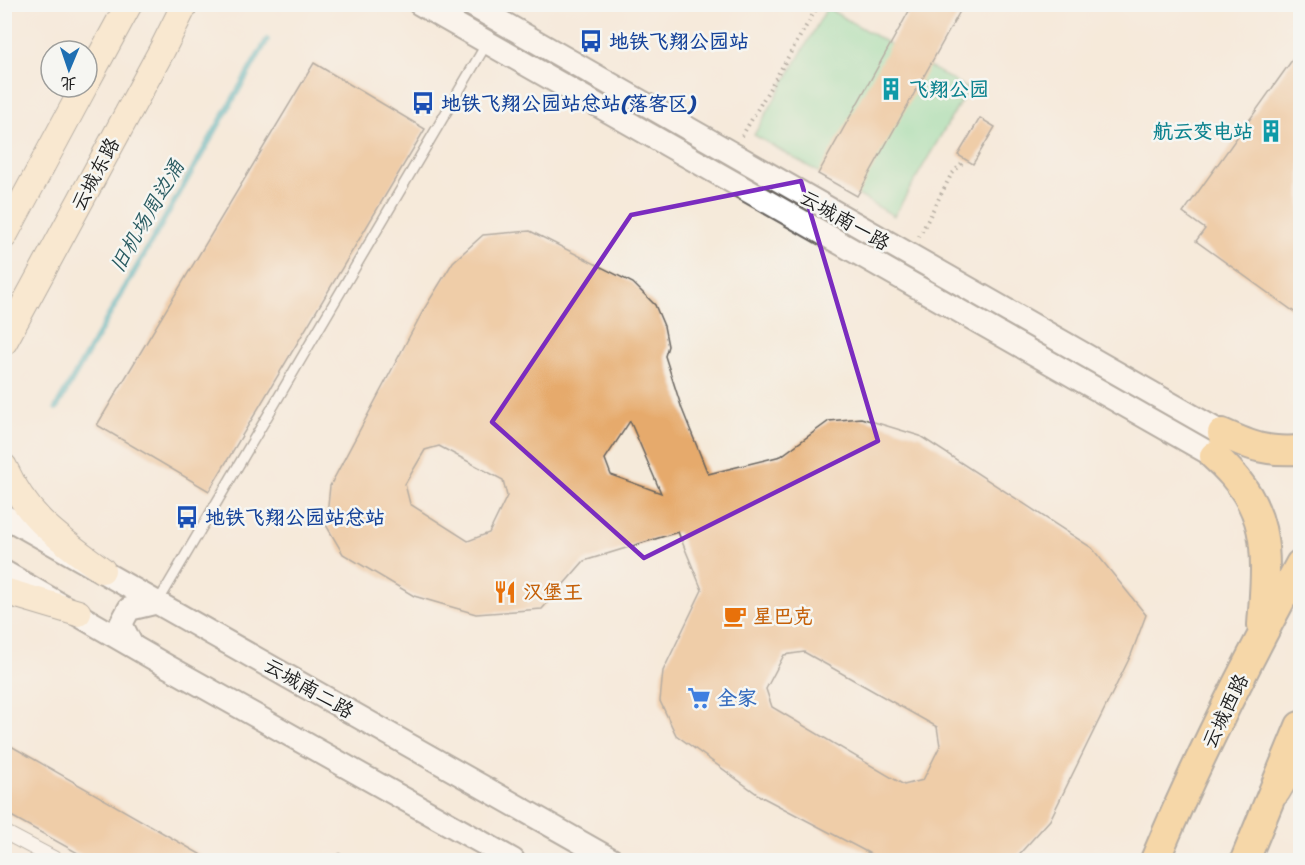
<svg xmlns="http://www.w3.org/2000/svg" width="1305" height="865" viewBox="0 0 1305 865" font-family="Sriracha,'LXGW WenKai TC',sans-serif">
<rect width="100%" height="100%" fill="#f6f6f2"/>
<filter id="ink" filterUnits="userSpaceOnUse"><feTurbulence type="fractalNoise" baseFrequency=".0167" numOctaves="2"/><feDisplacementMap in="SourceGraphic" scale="12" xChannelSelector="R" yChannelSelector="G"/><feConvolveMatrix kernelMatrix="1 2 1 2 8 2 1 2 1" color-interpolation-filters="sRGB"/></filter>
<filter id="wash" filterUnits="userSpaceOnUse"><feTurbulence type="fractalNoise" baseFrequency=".008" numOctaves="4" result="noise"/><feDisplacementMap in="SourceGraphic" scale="24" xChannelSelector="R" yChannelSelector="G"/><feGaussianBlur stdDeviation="1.35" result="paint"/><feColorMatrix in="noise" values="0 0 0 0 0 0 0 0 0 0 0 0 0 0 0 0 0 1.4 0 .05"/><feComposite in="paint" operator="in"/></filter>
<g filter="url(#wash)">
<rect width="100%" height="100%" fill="#f5eada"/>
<!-- green -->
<polygon fill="#81dca2" stroke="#4e7c5f" stroke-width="1.5" points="827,8 968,89 894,216 754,135"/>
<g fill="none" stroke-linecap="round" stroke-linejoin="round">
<!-- stream -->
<polyline stroke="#3aaab8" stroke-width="6" points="56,408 267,40"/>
</g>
<g id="blocks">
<!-- building -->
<g fill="#e6aa6c" fill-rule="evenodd">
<polygon points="913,4 964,4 857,196 818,174"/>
<polygon points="1300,49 1300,316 1196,241 1205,229 1183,213"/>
<polygon points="314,63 425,129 209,491 97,425"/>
<polygon points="980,118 995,127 973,164 958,155"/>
<path d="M530,231L633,283L655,305L664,326L668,346L665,356L682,409L708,474L781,456L829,421L861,418L920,436L1092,548L1146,615L1131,655L1050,820L1013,861H884L760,796L676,735L660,701L663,671L702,590L678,532L584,561L542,609L476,614L414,596L343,554L326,525L330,486L424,309L453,262L483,235ZM630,421L661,493L611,475L605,459ZM439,446L503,480L507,496L489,533L468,541L410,504L405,484L425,450ZM804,652L937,727L940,746L923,780L904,785L772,707L766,689L784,655Z"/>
<polygon points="4,742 212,861 92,861 4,812"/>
</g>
</g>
</g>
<g filter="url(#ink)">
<use href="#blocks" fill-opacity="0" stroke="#68645e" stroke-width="1.5"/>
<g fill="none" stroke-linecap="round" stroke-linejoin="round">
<!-- service casing -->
<g stroke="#68645e" stroke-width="12">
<polyline id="service" points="158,602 487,43"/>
</g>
<!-- pedestrian casing -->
<g stroke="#68645e" stroke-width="16">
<polyline id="pedestrian" points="4,832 57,860"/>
</g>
<!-- tertiary casing -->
<g stroke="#68645e" stroke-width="26">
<g id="tertiary">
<polyline points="420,4 1214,456"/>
<polyline points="470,4 1222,433"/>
<polyline points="4,516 612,860"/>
<polyline points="4,572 165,665 513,860"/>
<polyline points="131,644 121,624 129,609 158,602"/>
</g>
</g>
<!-- secondary casing -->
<g stroke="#68645e" stroke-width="28">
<g id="secondary">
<polyline points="87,81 129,4"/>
<polyline points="4,236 84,87"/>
<polyline points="4,342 162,50 185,4"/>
<path d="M4,467C28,519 58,537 102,570"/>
<polyline points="4,591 78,613"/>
</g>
</g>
<!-- primary casing -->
<g stroke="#68645e" stroke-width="32">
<g id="primary">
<path d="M1222,433C1253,447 1266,452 1300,450"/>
<path d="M1214,456C1273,508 1267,553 1262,625"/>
<path d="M1155,860C1197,759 1248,660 1300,564"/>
<polyline points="1245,860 1300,726"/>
</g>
</g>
<!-- trunk casing -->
<g stroke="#68645e" stroke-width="33">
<polyline id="trunk" points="1275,791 1300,749"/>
</g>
<!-- path -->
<g stroke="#68645e" stroke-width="4" stroke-dasharray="1.5 4.5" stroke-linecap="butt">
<polyline points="742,136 819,4"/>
<polyline points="919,237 951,175 965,160"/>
<polyline points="337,860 341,853"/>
</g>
<!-- service -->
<use href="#service" stroke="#fff" stroke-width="9"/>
<!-- pedestrian -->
<use href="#pedestrian" stroke="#fff" stroke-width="14"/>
<!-- tertiary -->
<use href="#tertiary" stroke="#fff" stroke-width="22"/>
<!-- secondary -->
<use href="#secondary" stroke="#fce6c4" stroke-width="26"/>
<!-- primary -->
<use href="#primary" stroke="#f7c06c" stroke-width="28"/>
<!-- trunk -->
<use href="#trunk" stroke="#f7c06c" stroke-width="30"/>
</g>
</g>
<!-- marked area -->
<path d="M0 0H1305V865H0ZM801,181L878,441L644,558L492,422L631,215Z" fill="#f5eada" fill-opacity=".55" fill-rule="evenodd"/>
<path fill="none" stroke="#7b2cbf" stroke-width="4.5" stroke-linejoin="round" d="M801,181L878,441L644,558L492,422L631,215Z"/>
<!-- icons -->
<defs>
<g id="bus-bare" transform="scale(1.8)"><path d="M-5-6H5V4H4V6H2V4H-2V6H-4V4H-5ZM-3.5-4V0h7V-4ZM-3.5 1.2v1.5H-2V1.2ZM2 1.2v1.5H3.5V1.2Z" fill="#1a4fb4" stroke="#f6f6f2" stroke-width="2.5" paint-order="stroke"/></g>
<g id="building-bare" transform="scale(1.8)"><path d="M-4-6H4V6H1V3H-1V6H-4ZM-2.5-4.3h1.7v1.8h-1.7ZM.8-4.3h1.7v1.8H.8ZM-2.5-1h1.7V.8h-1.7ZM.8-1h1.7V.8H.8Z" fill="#0f9aa8" stroke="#f6f6f2" stroke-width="2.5" paint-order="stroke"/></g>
<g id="restaurant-bare" transform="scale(1.8)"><path d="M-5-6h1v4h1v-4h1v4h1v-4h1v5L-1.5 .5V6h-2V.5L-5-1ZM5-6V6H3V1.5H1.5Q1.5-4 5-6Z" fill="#e8710a" stroke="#f6f6f2" stroke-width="2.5" paint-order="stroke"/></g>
<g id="cafe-bare" transform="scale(1.8)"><path d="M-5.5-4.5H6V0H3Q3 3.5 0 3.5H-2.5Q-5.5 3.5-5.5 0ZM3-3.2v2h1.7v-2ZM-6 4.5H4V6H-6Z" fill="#e8710a" stroke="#f6f6f2" stroke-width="2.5" paint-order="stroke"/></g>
<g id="supermarket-bare" transform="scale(1.8)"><path d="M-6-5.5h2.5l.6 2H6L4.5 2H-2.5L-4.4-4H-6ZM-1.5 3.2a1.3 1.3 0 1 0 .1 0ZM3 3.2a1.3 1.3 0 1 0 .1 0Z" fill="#3f7fe0" stroke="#f6f6f2" stroke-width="2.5" paint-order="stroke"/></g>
</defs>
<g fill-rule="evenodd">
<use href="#bus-bare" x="591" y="41"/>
<use href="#building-bare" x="891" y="89"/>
<use href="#bus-bare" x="423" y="103"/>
<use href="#building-bare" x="1271" y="131"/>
<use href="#bus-bare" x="187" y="517"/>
<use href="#restaurant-bare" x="505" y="592"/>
<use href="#cafe-bare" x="735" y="616"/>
<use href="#supermarket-bare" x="699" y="698"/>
</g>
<g text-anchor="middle" stroke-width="5" stroke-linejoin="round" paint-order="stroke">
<!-- transit labels -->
<g font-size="20" font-weight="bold" fill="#164399" stroke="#f6f6f2" text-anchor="start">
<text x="609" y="48">地铁飞翔公园站</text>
<text x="441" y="110">地铁飞翔公园站总站(落客区)</text>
<text x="205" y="524">地铁飞翔公园站总站</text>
</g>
<!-- culture labels -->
<g font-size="20" font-weight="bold" fill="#0d838f" stroke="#f6f6f2" text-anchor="start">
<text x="909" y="96">飞翔公园</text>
<text x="1253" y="138" text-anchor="end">航云变电站</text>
</g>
<!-- street labels -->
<g font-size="20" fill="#1c1c1c" stroke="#f6f6f2">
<text transform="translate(95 174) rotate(-62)" y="7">云城东路</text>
<text transform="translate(845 220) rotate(30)" y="7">云城南一路</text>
<text transform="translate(309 688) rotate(30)" y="7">云城南二路</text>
<text transform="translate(1225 711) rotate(-64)" y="7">云城西路</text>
</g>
<!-- food labels -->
<g font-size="20" font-weight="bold" fill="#c56008" stroke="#f6f6f2" text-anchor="start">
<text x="523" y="599">汉堡王</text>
<text x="753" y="623">星巴克</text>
</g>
<!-- shop labels -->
<g font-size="20" font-weight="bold" fill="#366cbe" stroke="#f6f6f2" text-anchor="start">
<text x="717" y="705">全家</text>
</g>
<!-- water labels -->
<g font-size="21" font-style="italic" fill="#2a5c62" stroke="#f6f6f2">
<text transform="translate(147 216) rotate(-60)" y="7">旧机场周边涌</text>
</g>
</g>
<!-- margin -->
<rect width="1305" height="865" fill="none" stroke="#f6f6f2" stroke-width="24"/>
<!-- north arrow -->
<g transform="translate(69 69) rotate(182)"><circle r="28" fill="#f6f6f2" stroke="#9f9f9c" stroke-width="1.5"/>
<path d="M0-4.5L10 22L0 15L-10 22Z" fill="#1f6fb2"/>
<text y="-9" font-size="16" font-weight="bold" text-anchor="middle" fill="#1c1c1c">北</text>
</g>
</svg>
